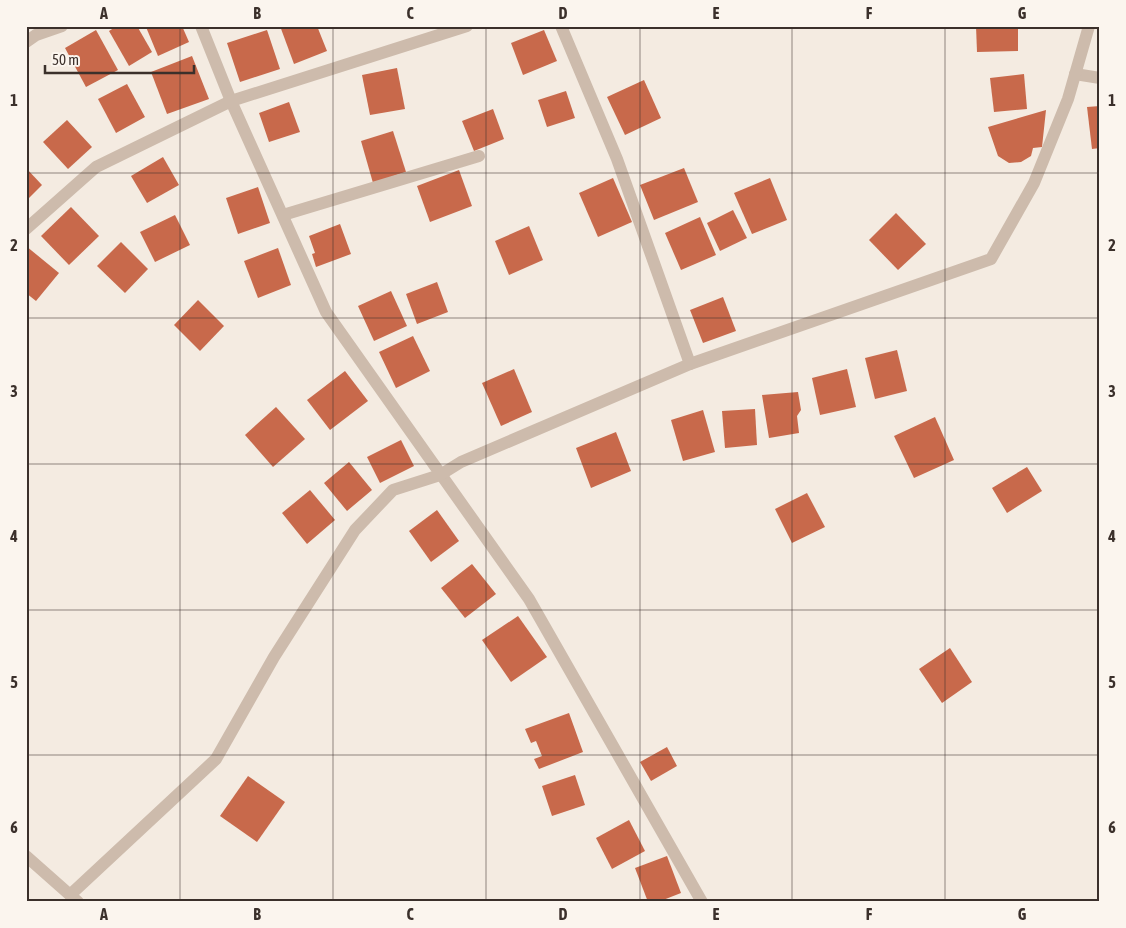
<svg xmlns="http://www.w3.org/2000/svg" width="1126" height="928" viewBox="0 0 1126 928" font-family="'Asap Condensed',sans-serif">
<rect width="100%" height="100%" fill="#f4ebe1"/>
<!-- building -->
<g fill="#c8694b">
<polygon points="117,26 137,26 152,52 129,66 109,31"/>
<polygon points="182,26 189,42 158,56 146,27"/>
<polygon points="280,26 317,26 327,51 294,64"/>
<polygon points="976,26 1018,26 1018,51 977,52"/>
<polygon points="96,30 118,70 86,87 65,48"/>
<polygon points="267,30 280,69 240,82 227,43"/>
<polygon points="544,30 557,61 523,75 511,43"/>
<polygon points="192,56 209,99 167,114 151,72"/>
<polygon points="397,68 405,109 370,115 362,75"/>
<polygon points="1024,74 1027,109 994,112 990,78"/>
<polygon points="644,80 661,118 625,135 607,97"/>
<polygon points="127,84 145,117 116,133 98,99"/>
<polygon points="566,91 575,118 547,127 538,100"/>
<polygon points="289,102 300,132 269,142 259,113"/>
<polygon points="1100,106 1100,148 1092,149 1087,107"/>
<polygon points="493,109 504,139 474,151 462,121"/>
<polygon points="1046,110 1042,147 1033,148 1031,156 1021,162 1009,163 998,156 988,127"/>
<polygon points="67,120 92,147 68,169 43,142"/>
<polygon points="393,131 406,172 373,183 361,141"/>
<polygon points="163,157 179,185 147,203 131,176"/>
<polygon points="26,168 42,185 26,201"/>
<polygon points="684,168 698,202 654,220 640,185"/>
<polygon points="459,170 472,206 430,222 417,186"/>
<polygon points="613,178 632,222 598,237 579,193"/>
<polygon points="770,178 787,220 752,234 734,193"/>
<polygon points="258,187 270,223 238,234 226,198"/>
<polygon points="71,207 99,236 69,265 41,236"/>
<polygon points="733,210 747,238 720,251 707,223"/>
<polygon points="896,213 926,244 898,270 869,240"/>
<polygon points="175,215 190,245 155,262 140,232"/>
<polygon points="700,217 716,255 681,270 665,233"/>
<polygon points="340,224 351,254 316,267 312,254 315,253 309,236"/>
<polygon points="529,226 543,260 509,275 495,241"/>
<polygon points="121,242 148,269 125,293 97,266"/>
<polygon points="26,246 59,273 36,301 26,293"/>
<polygon points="278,248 291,285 258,298 244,261"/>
<polygon points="437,282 448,312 417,324 406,294"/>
<polygon points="391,291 407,326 374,341 358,306"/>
<polygon points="723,297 736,331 703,343 690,310"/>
<polygon points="198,300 224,326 200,351 174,325"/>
<polygon points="413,336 430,371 396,388 379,352"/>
<polygon points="897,350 907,391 875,399 865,358"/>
<polygon points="514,369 532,412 501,426 482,383"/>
<polygon points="847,369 856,407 820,415 812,378"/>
<polygon points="345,371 368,401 330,430 307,400"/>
<polygon points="798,392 801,410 797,416 799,433 769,438 762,395"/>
<polygon points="276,407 305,439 273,467 245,435"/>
<polygon points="755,409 757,445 725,448 722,411"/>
<polygon points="703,410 715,452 683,461 671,420"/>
<polygon points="935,417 954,460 914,478 894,436"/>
<polygon points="616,432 631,471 591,488 576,448"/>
<polygon points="401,440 414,466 380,483 367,457"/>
<polygon points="349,462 372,490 347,511 324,483"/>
<polygon points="1027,467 1042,491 1007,513 992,488"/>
<polygon points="310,490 335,520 307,544 282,513"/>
<polygon points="807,493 825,527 792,543 775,509"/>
<polygon points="437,510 459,541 431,562 409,531"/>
<polygon points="472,564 496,594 465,618 441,588"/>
<polygon points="518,616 547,657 511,682 482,640"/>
<polygon points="950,648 972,682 942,703 919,669"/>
<polygon points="569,713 583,752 539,769 534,759 542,756 536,741 531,743 525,729"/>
<polygon points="667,747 677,766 651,781 640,762"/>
<polygon points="575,775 585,805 552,816 542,786"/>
<polygon points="248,776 285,802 257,842 220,816"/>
<polygon points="629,820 645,851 612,869 596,838"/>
<polygon points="667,856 681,893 658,902 648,902 635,868"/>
</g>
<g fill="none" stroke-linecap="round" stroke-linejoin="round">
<!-- minor -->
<g stroke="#cdbbac" stroke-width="12">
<polyline points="201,26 231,101 326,312 529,599 702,902"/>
<polyline points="561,26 617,159 690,364"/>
<polyline points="26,42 36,35 62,26"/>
<polyline points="1075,74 1100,78"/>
<polyline points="283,215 479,156"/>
<polyline points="26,229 96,167 231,101 467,26"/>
<polyline points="26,856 78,902"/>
<polyline points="70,895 216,759 274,657 355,530 393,490 440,475 461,462 690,364 991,259 1034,183 1068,99 1089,26"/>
</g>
</g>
<!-- grid -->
<path fill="none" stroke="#3b302b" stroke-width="1" stroke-opacity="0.55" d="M180,26V902M333,26V902M486,26V902M640,26V902M792,26V902M945,26V902M26,173H1100M26,318H1100M26,464H1100M26,610H1100M26,755H1100"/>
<!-- border -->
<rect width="1126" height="928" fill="none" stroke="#fbf5ee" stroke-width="55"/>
<!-- scale -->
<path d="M45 65v8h149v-8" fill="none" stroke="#3b302b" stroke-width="2.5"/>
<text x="52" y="65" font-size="15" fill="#3b302b" stroke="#fbf5ee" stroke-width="4" paint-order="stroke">50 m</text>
<rect x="28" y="28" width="1070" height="872" fill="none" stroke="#3b302b" stroke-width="2"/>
<g font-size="16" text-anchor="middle" font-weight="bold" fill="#3b302b">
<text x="104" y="19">A</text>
<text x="257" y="19">B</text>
<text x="410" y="19">C</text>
<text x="563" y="19">D</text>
<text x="716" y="19">E</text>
<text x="869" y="19">F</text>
<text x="1022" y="19">G</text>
<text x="14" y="106">1</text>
<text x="1112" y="106">1</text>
<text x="14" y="251">2</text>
<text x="1112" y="251">2</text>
<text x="14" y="397">3</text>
<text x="1112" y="397">3</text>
<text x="14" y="542">4</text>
<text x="1112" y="542">4</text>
<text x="14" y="688">5</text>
<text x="1112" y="688">5</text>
<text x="14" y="833">6</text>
<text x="1112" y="833">6</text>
<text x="104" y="920">A</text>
<text x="257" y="920">B</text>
<text x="410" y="920">C</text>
<text x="563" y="920">D</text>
<text x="716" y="920">E</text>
<text x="869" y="920">F</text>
<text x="1022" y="920">G</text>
</g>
</svg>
